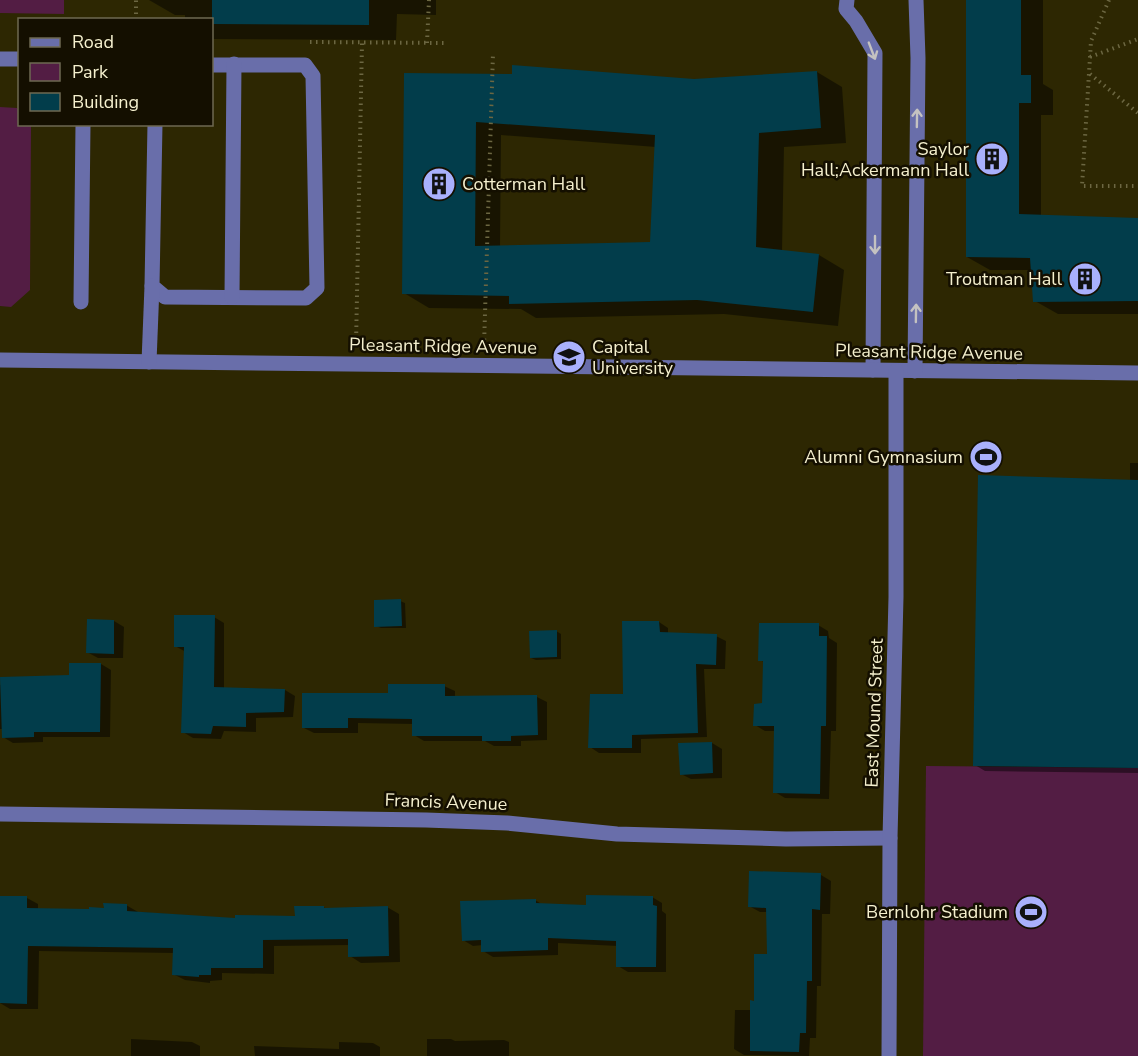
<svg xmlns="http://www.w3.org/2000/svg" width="1138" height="1056" viewBox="0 0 1138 1056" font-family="'Nunito Sans',sans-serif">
<rect width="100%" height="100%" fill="#2d2702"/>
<!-- green -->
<g fill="#531d44">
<polygon points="0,0 64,0 64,14 0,13"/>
<polygon points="0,107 17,108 19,111 20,124 31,126 30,290 11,307 0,306"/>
<polygon points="926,766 1138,768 1138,1056 923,1056"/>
</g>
<!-- shadow -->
<g fill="#0007" fill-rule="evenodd">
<polygon points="149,0 436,0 436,15 397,14 396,40 212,39 212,20 185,20 185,15 175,15"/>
<polygon points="967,0 1043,0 1043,84 1053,90 1053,115 1041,115 1041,216 1138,219 1138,314 1058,314 1035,301 1033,270 990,270 967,257"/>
<path d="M817,72L842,87L846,143L784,147L782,251L819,255L844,270L838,326L724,314L536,318L521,309L429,308L404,293L406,74L694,80ZM501,135L656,147L652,244L500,247Z"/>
<polygon points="1130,463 1138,463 1138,773 985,771 975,765 1130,482"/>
<polygon points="400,601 405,603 406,628 381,628 376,626"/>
<polygon points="214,617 224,623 224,689 285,690 295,696 293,717 256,718 256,732 224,731 221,739 193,738 183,732 186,652 175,646"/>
<polygon points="114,621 124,627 123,658 98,658 87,652"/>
<polygon points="659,622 668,628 668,634 716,636 726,641 725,669 704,669 707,737 641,739 641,753 599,753 590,747 625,696"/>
<polygon points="818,625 828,631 829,638 837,643 836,731 831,731 829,799 785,798 775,792 776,731 765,731 755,725 763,705 764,662 760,660"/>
<polygon points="556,631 561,634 561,659 536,660 531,658"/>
<polygon points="101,664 111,670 110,737 43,737 43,742 13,743 3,737 3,729 0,729 0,685 71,676"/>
<polygon points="444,686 455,691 455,697 537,697 547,702 547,740 521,741 521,746 494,746 485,741 424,741 414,735 414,724 358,723 358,733 314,733 304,728 389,694"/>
<polygon points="712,743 722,749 722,778 691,779 681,774"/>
<polygon points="821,875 831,881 830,914 822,914 821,986 817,986 816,1038 810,1038 809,1056 744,1055 734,1049 735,1010 751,1010 755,1002 768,956 768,912 760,912 749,906"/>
<polygon points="652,897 662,903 662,911 666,914 666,972 628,972 618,966 618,946 558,943 558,955 493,957 483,951 483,945 473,946 463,940 535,900 543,905 587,907"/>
<polygon points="27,898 38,904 38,909 105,909 126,905 138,912 236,919 296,917 323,907 327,909 387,907 399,914 400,962 361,963 350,956 349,945 274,946 274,974 222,973 222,980 210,981 210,983 185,980 173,974 174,953 39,951 38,1009 10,1009 0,1003 0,910"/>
<polygon points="131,1039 192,1042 200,1046 200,1056 131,1056"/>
<polygon points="427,1039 451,1039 455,1041 504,1040 509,1042 509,1056 427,1056"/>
<polygon points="339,1042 373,1043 380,1047 380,1056 255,1056 254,1046 339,1049"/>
</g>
<!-- building -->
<g fill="#023d4b" fill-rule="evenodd">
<polygon points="212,0 369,0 369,25 212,24"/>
<polygon points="966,0 1021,0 1021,75 1031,75 1031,103 1019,103 1019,214 1138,218 1138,301 1033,302 1030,258 966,257"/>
<path d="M512,65L694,79L817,71L821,128L759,133L756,247L819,254L813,312L697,300L509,304V296L402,294L404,73L512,74ZM476,122L655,135L650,242L475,246Z"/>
<polygon points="978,475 1138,480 1138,768 973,766"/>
<polygon points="401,599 402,626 374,627 374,600"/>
<polygon points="174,615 215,615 214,687 285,689 284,712 246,713 246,727 213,726 211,734 181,733 184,647 174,647"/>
<polygon points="87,619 114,620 114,654 86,653"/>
<polygon points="622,621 659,621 660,632 717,634 716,665 696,664 698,733 632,735 632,748 588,748 590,694 623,694"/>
<polygon points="759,623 819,623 819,636 827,636 826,726 821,726 820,794 773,793 774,726 753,726 754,704 762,703 763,661 758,661"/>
<polygon points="557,630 557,657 530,658 529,631"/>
<polygon points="69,663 101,663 100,732 34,732 34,737 2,738 0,677 69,675"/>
<polygon points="388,684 445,684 445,696 537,695 538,735 511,736 511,741 482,741 482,736 412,736 412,719 348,718 348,728 302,728 302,693 388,693"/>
<polygon points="712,742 713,773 680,775 678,743"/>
<polygon points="749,871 821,873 820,910 812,909 812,981 807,981 806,1033 800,1033 799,1052 750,1051 750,1000 754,1001 754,954 767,954 766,908 748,907"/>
<polygon points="586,895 653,896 653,905 657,906 656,967 616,967 616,941 548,938 548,950 481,952 481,940 462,941 460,901 536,899 536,903 586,905"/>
<polygon points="0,896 27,896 27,908 89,909 89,907 104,908 103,903 127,904 127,911 235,918 235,915 295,916 294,906 324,906 324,908 388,906 389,956 348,957 348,939 263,940 263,968 211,968 211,975 199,975 199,977 172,975 173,948 28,946 27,1004 0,1003"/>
</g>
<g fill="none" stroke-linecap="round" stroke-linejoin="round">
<!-- path -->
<g stroke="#6c6742" stroke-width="4" stroke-dasharray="1.5 4.5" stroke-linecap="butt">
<polyline points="1109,0 1091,41 1082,186 1138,186"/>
<polyline points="136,20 136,0"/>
<polyline points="310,42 447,43"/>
<polyline points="427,43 429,0"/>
<polyline points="1090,57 1138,39"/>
<polyline points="1090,74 1138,113"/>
<polyline points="356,345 362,43"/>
<polyline points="484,346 493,53"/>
</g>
<!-- minor -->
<g stroke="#696eaa" stroke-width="15">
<polyline points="847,0 846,9 856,21 875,53 873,370"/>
<polyline points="0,59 20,59"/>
<polyline points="155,124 152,286 165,297 306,298 317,288 313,76 305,65 212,65"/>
<polyline points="232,297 234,64"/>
<polyline points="81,302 83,124"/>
<polyline points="0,360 1138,373"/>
<polyline points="149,362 152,286"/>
<polyline points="915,371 918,58 916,0"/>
<polyline points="0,814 426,820 507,823 617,834 786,839 890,838"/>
<polyline points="889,1056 890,838 896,597 896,371"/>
</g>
</g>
<!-- one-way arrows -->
<defs><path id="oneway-shaft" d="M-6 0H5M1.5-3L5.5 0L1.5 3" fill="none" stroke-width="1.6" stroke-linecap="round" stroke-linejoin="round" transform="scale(1.5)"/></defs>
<g stroke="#c4c2c1">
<use href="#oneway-shaft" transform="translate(872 51) rotate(69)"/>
<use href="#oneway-shaft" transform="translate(917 118) rotate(-89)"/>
<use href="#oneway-shaft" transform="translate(875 245) rotate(90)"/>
<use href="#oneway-shaft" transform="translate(916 313) rotate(-89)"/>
</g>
<!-- icons -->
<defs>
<g id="building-disc" transform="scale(1.725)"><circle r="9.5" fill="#a9b0fc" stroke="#140f00"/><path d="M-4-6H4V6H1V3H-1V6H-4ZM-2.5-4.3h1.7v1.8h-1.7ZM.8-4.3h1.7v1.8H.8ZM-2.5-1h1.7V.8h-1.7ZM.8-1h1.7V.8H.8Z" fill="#111"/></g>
<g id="university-disc" transform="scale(1.725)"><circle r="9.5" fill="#a9b0fc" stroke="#140f00"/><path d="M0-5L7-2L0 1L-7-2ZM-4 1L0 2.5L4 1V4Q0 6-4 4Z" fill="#111"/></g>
<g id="stadium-disc" transform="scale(1.725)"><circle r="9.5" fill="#a9b0fc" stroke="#140f00"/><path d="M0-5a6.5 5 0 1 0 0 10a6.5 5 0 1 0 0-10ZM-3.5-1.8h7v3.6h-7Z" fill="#111"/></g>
</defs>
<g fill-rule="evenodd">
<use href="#building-disc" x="992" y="159"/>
<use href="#building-disc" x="439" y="184"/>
<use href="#building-disc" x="1085" y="279"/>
<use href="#university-disc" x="569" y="357"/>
<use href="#stadium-disc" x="986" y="457"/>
<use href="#stadium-disc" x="1031" y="912"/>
</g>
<g text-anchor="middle" stroke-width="5" stroke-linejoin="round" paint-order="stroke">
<!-- poi labels -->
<g font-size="18" fill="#f5f0ce" stroke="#140f00" text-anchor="end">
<text x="969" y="155">Saylor<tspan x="969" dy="21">Hall;Ackermann Hall</tspan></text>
<text x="462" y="190" text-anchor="start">Cotterman Hall</text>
<text x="1062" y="285">Troutman Hall</text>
<text x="592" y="353" text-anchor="start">Capital<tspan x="592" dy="21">University</tspan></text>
<text x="963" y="463">Alumni Gymnasium</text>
<text x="1008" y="918">Bernlohr Stadium</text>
</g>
<!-- street labels -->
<g font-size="18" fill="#f5f0ce" stroke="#140f00">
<text transform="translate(443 346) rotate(1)" y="6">Pleasant Ridge Avenue</text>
<text transform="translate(929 352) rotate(1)" y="6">Pleasant Ridge Avenue</text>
<text transform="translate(874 713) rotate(-88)" y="6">East Mound Street</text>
<text transform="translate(446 802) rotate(2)" y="6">Francis Avenue</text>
</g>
</g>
<!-- legend -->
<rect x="18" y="18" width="195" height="108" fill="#140f00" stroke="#6e6952" stroke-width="1.5"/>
<rect x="30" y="38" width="30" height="9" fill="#696eaa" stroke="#6e6952" stroke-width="1.5"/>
<text x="72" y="48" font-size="18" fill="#f5f0ce">Road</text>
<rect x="30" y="63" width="30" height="18" fill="#531d44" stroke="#6e6952" stroke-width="1.5"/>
<text x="72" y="78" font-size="18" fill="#f5f0ce">Park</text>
<rect x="30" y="93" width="30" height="18" fill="#023d4b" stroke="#6e6952" stroke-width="1.5"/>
<text x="72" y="108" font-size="18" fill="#f5f0ce">Building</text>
</svg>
